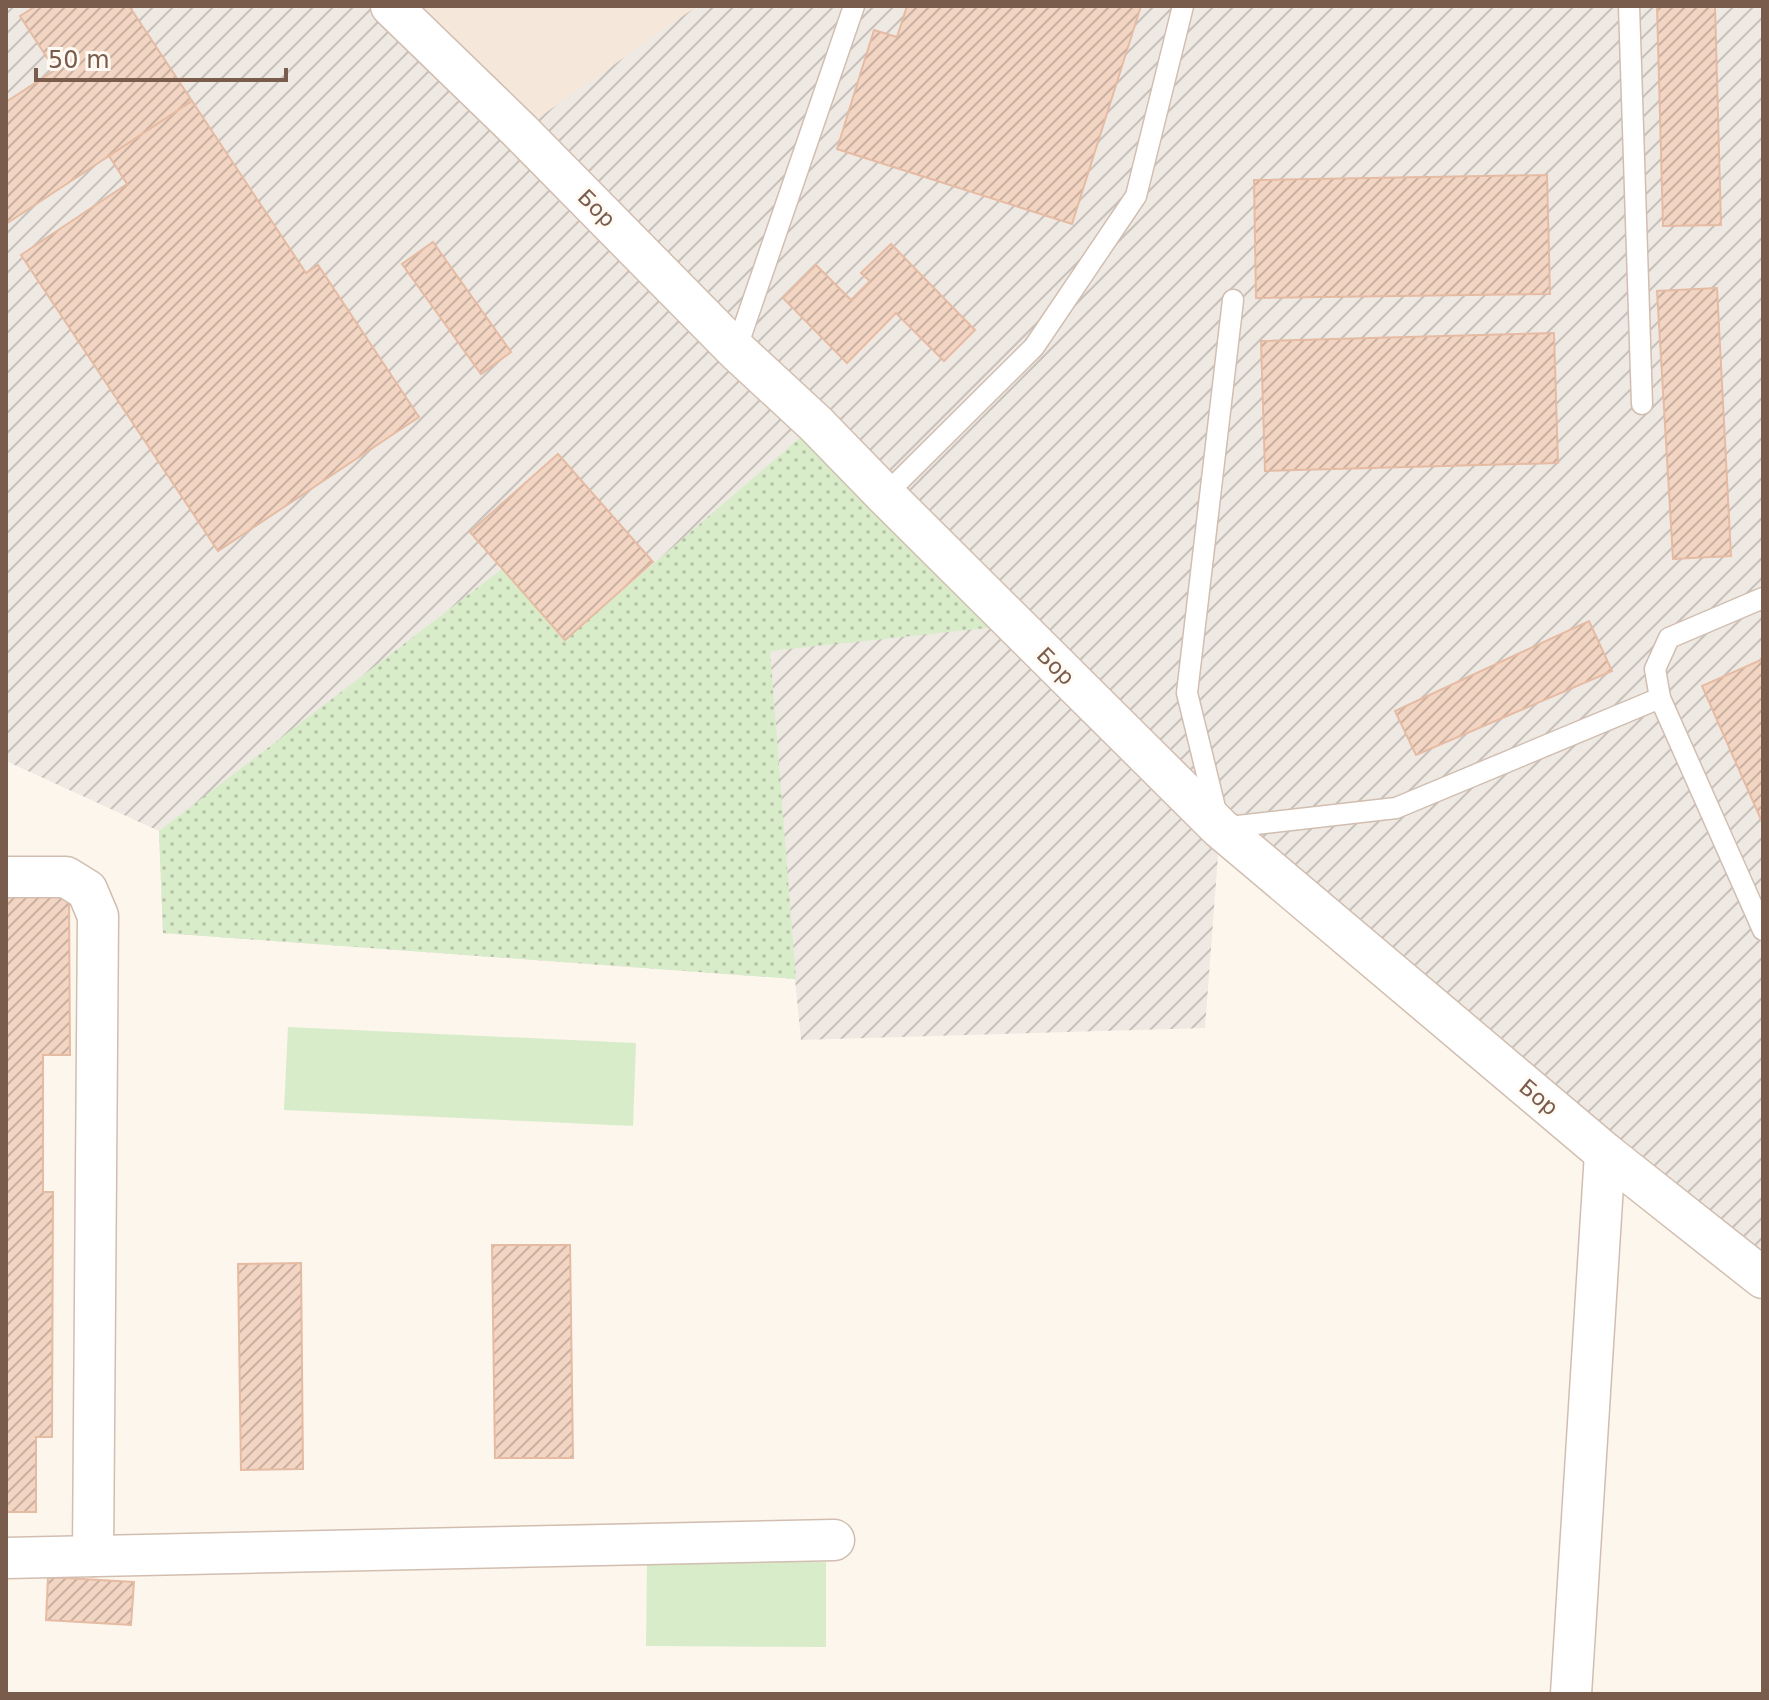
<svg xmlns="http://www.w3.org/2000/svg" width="1769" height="1700" viewBox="0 0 1769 1700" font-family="'DejaVu Sans',sans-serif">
<defs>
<pattern id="industrial-furrows" width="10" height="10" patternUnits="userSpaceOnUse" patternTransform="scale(2)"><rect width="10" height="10" fill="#efe9e4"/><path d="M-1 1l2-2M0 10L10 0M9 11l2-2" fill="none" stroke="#c7c0bb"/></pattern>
<pattern id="grass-dots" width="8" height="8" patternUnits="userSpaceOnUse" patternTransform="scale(2)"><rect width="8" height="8" fill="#d8ecc9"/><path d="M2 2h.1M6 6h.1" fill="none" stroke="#b4c2a5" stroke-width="1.8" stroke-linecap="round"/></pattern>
<pattern id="building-hatch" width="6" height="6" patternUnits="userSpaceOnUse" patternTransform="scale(2)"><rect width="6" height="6" fill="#f3d5c3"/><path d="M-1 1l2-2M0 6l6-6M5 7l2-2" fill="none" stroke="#cab0a1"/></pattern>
</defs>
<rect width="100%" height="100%" fill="#fdf6ec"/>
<!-- residential -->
<polygon fill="#f5e8da" points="391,6 825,6 720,302"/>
<!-- industrial -->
<polygon fill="url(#industrial-furrows)" points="6,6 384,6 520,131 697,6 1763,6 1763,1275 1220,829 1205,1028 801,1040 795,979 163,933 159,831 6,761"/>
<!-- grass -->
<polygon fill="url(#grass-dots)" points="816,424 1015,625 770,651 796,979 163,933 159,831 502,569 565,640"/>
<!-- park -->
<g fill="#d8ecc9">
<polygon points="288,1027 636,1043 633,1126 284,1110"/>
<polygon points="647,1561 826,1562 826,1647 646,1646"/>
</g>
<!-- building -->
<g fill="url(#building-hatch)" stroke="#e6bba3" stroke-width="2">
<polygon points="36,6 129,6 192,101 6,224 6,102 55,70 20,16"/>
<polygon points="907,6 1141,6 1072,224 837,149 874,30 897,37"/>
<polygon points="1657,6 1715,6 1721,225 1663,226"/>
<polygon points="192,101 306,273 318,265 419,417 218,551 21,255 127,184 109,156"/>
<polygon points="1547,175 1550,294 1256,298 1254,180"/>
<polygon points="433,242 511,352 481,374 402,264"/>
<polygon points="891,244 975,330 944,361 896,313 847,363 783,298 816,265 851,300 870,281 861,273"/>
<polygon points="1717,288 1731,556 1673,559 1657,291"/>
<polygon points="1554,333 1558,463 1265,471 1261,341"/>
<polygon points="558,454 653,562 565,640 470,532"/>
<polygon points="1589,621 1612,671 1416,755 1395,711"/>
<polygon points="1763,659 1763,824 1702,686"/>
<polygon points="6,895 69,895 70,1055 43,1055 43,1192 53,1192 52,1437 36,1437 36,1512 6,1512"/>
<polygon points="492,1245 570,1245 573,1458 495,1458"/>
<polygon points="301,1263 303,1469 241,1470 238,1264"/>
<polygon points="48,1577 134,1582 131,1625 46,1620"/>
</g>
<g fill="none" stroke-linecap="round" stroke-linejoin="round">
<!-- service casing -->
<g stroke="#d1beb0" stroke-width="23">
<g id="service">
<polyline points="1629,6 1642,404"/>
<polyline points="1233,300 1187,693 1220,828 1396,808 1660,698"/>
<polyline points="736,350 854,6"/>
<polyline points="885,495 1034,347 1136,196 1183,6"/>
<polyline points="1763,598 1669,638 1655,669 1660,698 1763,930"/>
</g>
</g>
<!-- minor casing -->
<g stroke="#d1beb0" stroke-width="43">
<g id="minor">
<polyline points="391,6 520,131 736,350 816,424 885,495 1220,828 1605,1153 1763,1278"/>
<polyline points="6,877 66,877 87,890 98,916 93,1556"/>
<polyline points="6,1558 834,1540"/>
<polyline points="1571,1694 1605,1153"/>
</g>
</g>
<!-- service -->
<use href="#service" stroke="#fff" stroke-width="20"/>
<!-- minor -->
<use href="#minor" stroke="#fff" stroke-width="40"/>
</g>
<g text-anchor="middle" stroke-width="6" stroke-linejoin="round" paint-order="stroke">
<!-- street labels -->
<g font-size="22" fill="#7a5c4d" stroke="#fffaf3">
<text transform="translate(597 208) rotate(45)" y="8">Бор</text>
<text transform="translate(1056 666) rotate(45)" y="8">Бор</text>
<text transform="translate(1539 1097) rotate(40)" y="8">Бор</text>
</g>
</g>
<!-- border -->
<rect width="1769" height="1700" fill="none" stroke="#7a5c4d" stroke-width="16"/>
<!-- scale -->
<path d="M36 68v12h250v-12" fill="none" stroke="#7a5c4d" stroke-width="4"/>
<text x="48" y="68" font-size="24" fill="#7a5c4d" stroke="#fffaf3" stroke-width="6" paint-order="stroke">50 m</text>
</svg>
